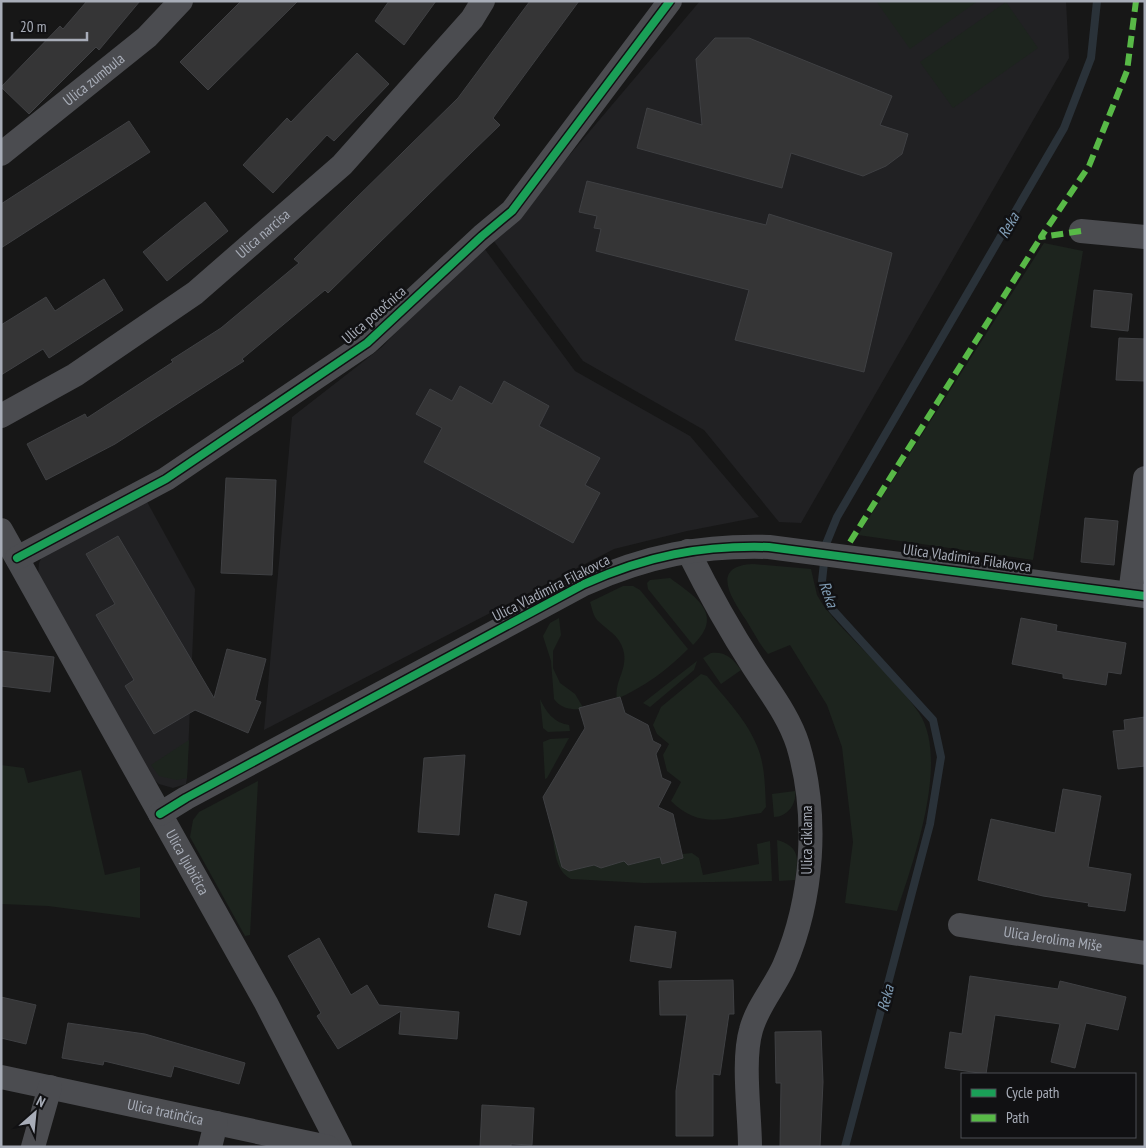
<svg xmlns="http://www.w3.org/2000/svg" width="1146" height="1148" viewBox="0 0 1146 1148" font-family="'PT Sans Narrow',sans-serif">
<rect width="100%" height="100%" fill="#171717"/>
<!-- built -->
<g fill="#212123">
<polygon points="700,1 1066,1 1069,58 801,523 779,522 704,430 583,361 493,240 518,216"/>
<polygon points="481,244 575,371 690,436 759,517 687,531 614,549 264,730 292,417 382,347"/>
<polygon points="146,500 195,589 187,778 186,784 173,788 159,784 151,777 38,575 39,563 43,555"/>
</g>
<!-- green -->
<g fill="#1d241e">
<polygon points="876,1 978,1 910,49"/>
<polygon points="1006,2 1038,48 953,108 920,62"/>
<polygon points="1044,243 1083,251 1033,560 858,535"/>
<path d="M753,564L811,569L817,595L823,605C852,643 892,673 919,713C950,760 913,862 897,911L845,903L853,842L842,747L827,705L790,645L768,654C759,644 753,631 746,620C732,599 709,566 753,564Z"/>
<path d="M670,578C694,596 726,614 693,645L648,589L647,583L650,580Z"/>
<path d="M623,586H633L640,590L688,649C667,670 644,687 617,699C614,680 629,669 623,649C619,635 607,630 597,620C593,615 592,608 590,602Z"/>
<path d="M559,618L561,635L553,651V668L560,683L575,694L584,709C572,710 561,709 554,699L551,661L543,636L550,623Z"/>
<path d="M711,653C726,651 733,659 741,670L721,684L703,658Z"/>
<polygon points="697,661 694,670 650,707 643,703"/>
<path d="M701,674L707,676C724,697 747,720 757,746C765,764 765,788 766,807L761,813C726,818 700,830 671,801L681,782L667,771L663,755L669,744L657,734L653,725L661,707Z"/>
<path d="M540,699C546,712 554,723 569,725L570,731L548,732L543,728Z"/>
<polygon points="569,738 547,778 545,779 543,742 550,739"/>
<polygon points="189,740 187,778 177,780 159,776 151,765"/>
<polygon points="1,765 24,768 28,783 81,770 105,875 140,867 140,918 48,906 1,904"/>
<polygon points="258,781 250,935 245,936 190,837 193,820 199,812"/>
<path d="M795,791C797,804 787,817 774,817L772,794Z"/>
<path d="M552,831L562,867L569,871L594,865L601,868L624,861L629,865L660,857L662,864L683,858V854L692,853L699,858L703,875L759,864L757,844L770,841L772,881L644,883L571,879C554,870 555,848 552,831Z"/>
<path d="M777,840C801,847 798,859 795,880L779,881Z"/>
</g>
<g fill="none" stroke-linecap="round" stroke-linejoin="round">
<!-- stream -->
<polyline stroke="#2a3239" stroke-width="8" points="845,1147 930,824 941,757 933,720 832,609 822,581 826,544 837,517 1064,128 1091,58 1097,1"/>
</g>
<!-- building -->
<g fill="#353536" stroke="#3f4043">
<polygon points="87,1 140,1 99,50 96,47 29,114 1,87 60,26 63,29"/>
<polygon points="241,1 298,1 208,90 180,62"/>
<polygon points="389,1 436,1 404,45 375,21"/>
<polygon points="530,1 579,1 493,118 500,125 471,153 328,293 325,290 242,359 244,361 115,444 46,480 27,444 85,414 87,418 173,362 171,360 221,328 299,263 294,259 458,98"/>
<polygon points="715,38 749,38 892,96 880,125 908,134 902,154 886,166 863,176 791,153 782,188 637,148 647,108 702,125 696,59"/>
<polygon points="357,53 389,84 334,141 327,135 273,193 243,165 287,118 291,122"/>
<polygon points="129,121 150,152 1,248 1,204"/>
<polygon points="587,181 766,225 769,214 892,253 864,372 735,340 749,290 596,251 601,229 594,228 597,216 579,212"/>
<polygon points="205,202 228,231 167,281 143,252"/>
<polygon points="104,279 123,310 49,358 43,349 1,375 1,325 46,297 55,311"/>
<polygon points="1094,290 1132,294 1128,331 1091,327"/>
<polygon points="1119,338 1145,339 1145,381 1116,380"/>
<polygon points="504,381 549,406 539,426 600,458 585,485 600,493 573,543 424,462 442,428 416,414 430,389 452,401 460,386 492,404"/>
<polygon points="226,478 276,480 272,575 221,573"/>
<polygon points="1085,518 1118,521 1114,565 1081,562"/>
<polygon points="118,536 214,698 227,649 266,659 255,700 261,702 248,733 195,710 154,734 125,686 134,680 96,615 115,604 86,554"/>
<polygon points="1021,618 1057,625 1056,631 1126,643 1121,674 1108,672 1106,685 1063,678 1063,674 1012,664"/>
<polygon points="1,651 54,657 50,692 1,686"/>
<polygon points="620,697 625,713 648,725 653,741 661,745 656,754 662,778 671,782 658,807 673,814 683,858 662,864 660,857 628,865 624,861 601,868 594,865 569,871 562,867 543,797 585,728 579,708"/>
<polygon points="1145,717 1145,766 1118,769 1113,731 1125,730 1124,720"/>
<polygon points="465,755 459,835 418,832 424,758"/>
<polygon points="1063,789 1101,796 1088,867 1131,874 1125,911 1088,906 1089,903 1043,896 978,880 991,819 1055,833"/>
<polygon points="495,894 527,902 520,935 488,927"/>
<polygon points="635,926 676,932 671,968 630,961"/>
<polygon points="319,938 351,995 367,985 379,1005 459,1012 457,1039 399,1034 401,1011 338,1049 317,1016 321,1013 288,956"/>
<polygon points="970,976 1058,989 1060,981 1126,997 1118,1030 1086,1023 1075,1068 1051,1062 1060,1024 995,1015 986,1074 945,1068 950,1032 962,1034"/>
<polygon points="733,980 734,1014 729,1014 720,1075 713,1074 713,1136 676,1136 676,1091 687,1015 660,1015 659,981"/>
<polygon points="1,997 36,1005 26,1044 1,1038"/>
<polygon points="68,1023 145,1034 245,1063 239,1084 174,1066 171,1077 104,1061 103,1065 62,1058"/>
<polygon points="821,1031 823,1082 820,1147 780,1147 781,1083 776,1083 775,1032"/>
<polygon points="482,1105 534,1108 532,1145 511,1144 511,1147 480,1147"/>
</g>
<g fill="none" stroke-linecap="round" stroke-linejoin="round">
<!-- street -->
<g stroke="#4b4c50" stroke-width="24">
<path id="s1" d="M1,154L147,37L181,1"/>
<polyline points="1081,231 1145,237"/>
<path id="s2" d="M1,416L75,375L195,293L342,165L472,19L483,1"/>
<path id="s3" d="M1,530L266,1003L340,1147"/>
<path d="M688,551C708,591 729,629 753,666C769,691 789,716 798,745C819,816 813,899 784,966C774,988 757,1007 751,1030C742,1061 750,1114 750,1147"/>
<polyline points="17,558 166,479 367,343 482,236 512,211 670,1"/>
<polyline points="1130,594 1145,478"/>
<path d="M160,814L186,798L584,584C646,556 701,545 769,547L1145,596"/>
<path id="s4" d="M960,925L1145,953"/>
<path id="s5" d="M1,1077L328,1147"/>
<polyline points="33,1147 50,1087"/>
<polyline points="210,1147 216,1123"/>
</g>
<!-- quiet -->
<g stroke="#58b947" stroke-width="6" stroke-dasharray="12 6" stroke-linecap="butt">
<polyline points="1081,231 1041,237 1089,166 1127,71 1136,1"/>
<polyline points="850,542 1041,237"/>
</g>
<!-- cycleway casing -->
<g stroke="#111113" stroke-width="11">
<g id="cycleway">
<polyline points="17,558 166,479 367,343 482,236 512,211 670,1"/>
<path d="M160,814L186,798L584,584C646,556 701,545 769,547L1145,596"/>
</g>
</g>
<!-- cycleway -->
<use href="#cycleway" stroke="#1a9f57" stroke-width="8"/>
</g>
<g text-anchor="middle" stroke-width="5" stroke-linejoin="round" paint-order="stroke">
<!-- street labels -->
<g font-size="15" fill="#a8adb8" stroke="#111113">
<text dy="5" stroke="none"><textPath href="#s1" startOffset="119">Ulica zumbula</textPath></text>
<text dy="5" stroke="none"><textPath href="#s2" startOffset="320">Ulica narcisa</textPath></text>
<text transform="translate(374 315) rotate(-41)" y="5">Ulica potočnica</text>
<text transform="translate(967 558) rotate(8)" y="5">Ulica Vladimira Filakovca</text>
<text transform="translate(551 588) rotate(-27)" y="5">Ulica Vladimira Filakovca</text>
<text transform="translate(807 840) rotate(-90)" y="5">Ulica ciklama</text>
<text dy="5" stroke="none"><textPath href="#s3" startOffset="381">Ulica ljubičica</textPath></text>
<text dy="5" stroke="none"><textPath href="#s4" startOffset="94">Ulica Jerolima Miše</textPath></text>
<text dy="5" stroke="none"><textPath href="#s5" startOffset="168">Ulica tratinčica</textPath></text>
</g>
<!-- water labels -->
<g font-size="16" font-style="italic" fill="#7f9bb3" stroke="#111113">
<text transform="translate(1008 225) rotate(-60)" y="6">Reka</text>
<text transform="translate(829 594) rotate(70)" y="6">Reka</text>
<text transform="translate(885 998) rotate(-75)" y="6">Reka</text>
</g>
</g>
<!-- border -->
<rect width="1146" height="1148" fill="none" stroke="#a8adb8" stroke-width="5"/>
<!-- legend -->
<rect x="961" y="1073" width="175" height="65" fill="#111113" stroke="#4d4f55"/>
<rect x="971" y="1089" width="25" height="8" fill="#1a9f57" stroke="#4d4f55"/>
<text x="1006" y="1098" font-size="15" fill="#a8adb8">Cycle path</text>
<rect x="971" y="1114" width="25" height="8" fill="#58b947" stroke="#4d4f55"/>
<text x="1006" y="1123" font-size="15" fill="#a8adb8">Path</text>
<!-- north arrow -->
<g transform="translate(35 1113) rotate(27)" stroke="#111113" stroke-width="4" paint-order="stroke">
<path d="M0-4L9 19L0 12L-9 19Z" fill="#a8adb8"/>
<text y="-8" font-size="14" font-weight="bold" text-anchor="middle" fill="#a8adb8">N</text>
</g>
<!-- scale -->
<path d="M12 32v8h75v-8" fill="none" stroke="#a8adb8" stroke-width="2.5"/>
<text x="20" y="32" font-size="15" fill="#a8adb8" stroke="#111113" stroke-width="4" paint-order="stroke">20 m</text>
</svg>
